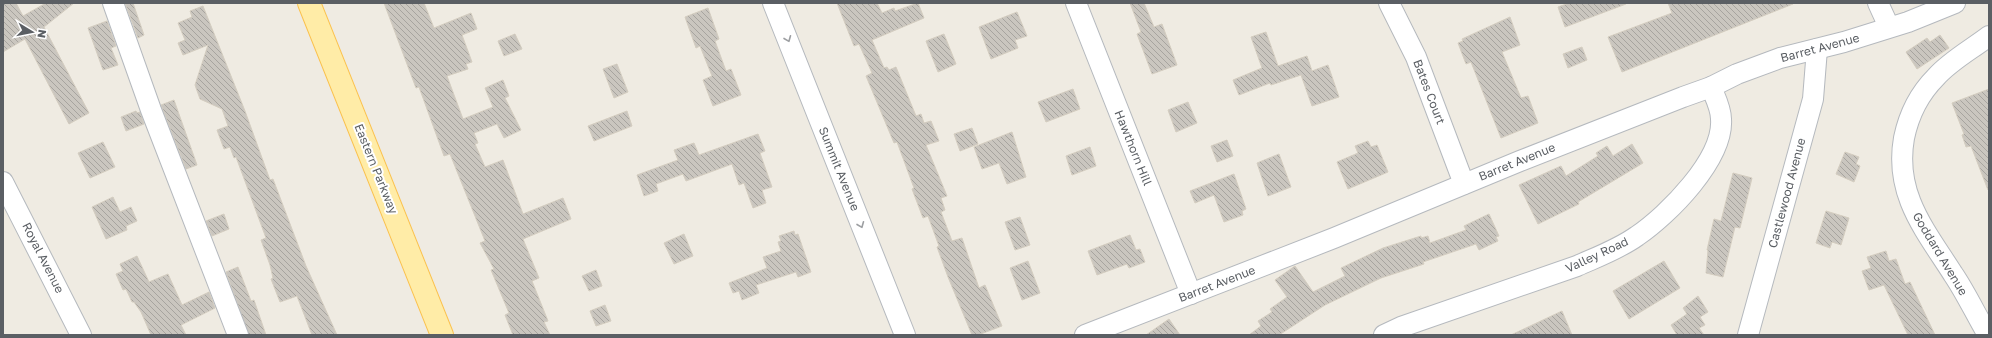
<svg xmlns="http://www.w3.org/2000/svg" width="1992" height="338" viewBox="0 0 1992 338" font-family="'Golos Text',sans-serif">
<defs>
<pattern id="building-back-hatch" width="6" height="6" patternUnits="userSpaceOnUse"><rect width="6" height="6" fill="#cac6bf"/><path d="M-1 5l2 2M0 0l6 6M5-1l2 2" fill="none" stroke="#a7a49f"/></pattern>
</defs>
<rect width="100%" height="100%" fill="#efebe2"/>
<!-- building -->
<g fill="url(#building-back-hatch)" stroke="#d4cdc0">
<polygon points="3,3 16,3 23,16 46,3 74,3 44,27 89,113 69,124 25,39 3,52"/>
<polygon points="125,3 133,3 144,35 138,38"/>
<polygon points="384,3 424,3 434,28 471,13 477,29 462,35 472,62 466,64 468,69 447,76 463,119 493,107 485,88 503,80 509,96 505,98 521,130 504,138 497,124 474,133 478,143 475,144 485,167 503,160 523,214 563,198 571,219 523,239 539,278 532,281 548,321 544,322 550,335 513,335 505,315 509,313 491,270 494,269 480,243 485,241 450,154 444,156 419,87 416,88"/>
<polygon points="837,3 877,3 882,13 894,8 895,11 918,3 924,18 872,40 884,68 887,67 889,70 896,67 916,116 921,114 924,123 931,121 939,141 926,145 947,196 941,198 945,210 941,212 952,241 962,238 979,288 985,285 1002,326 978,335 972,335 948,277 937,247 939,246 928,216 923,218 912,189 914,188 897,142 894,143 866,76 872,73 859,44 854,46"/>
<polygon points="1130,3 1144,3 1154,27 1162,24 1177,65 1152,74 1137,34 1141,32"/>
<polygon points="1569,3 1625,3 1626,4 1565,27 1558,7"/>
<polygon points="1668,3 1792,3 1793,4 1622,72 1608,37 1672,13"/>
<polygon points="203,6 245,111 270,180 273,179 306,266 337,335 312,335 297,296 280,302 271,279 273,278 270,265 261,240 266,238 236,157 234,158 230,147 224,149 217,130 228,126 222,109 200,99 195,85 208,45 183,55 178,43 185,40 178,23 192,17 190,11"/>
<polygon points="708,8 719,39 715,41 726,71 731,69 741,95 713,106 703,80 712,76 700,46 696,48 685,17"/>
<polygon points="1017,12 1027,36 1015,40 1018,48 991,59 979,27"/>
<polygon points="1510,17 1520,45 1502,52 1521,98 1528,96 1538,123 1501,138 1471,62 1466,64 1458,43 1463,41 1462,39"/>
<polygon points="107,21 116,46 111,48 118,65 103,70 88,28"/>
<polygon points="1266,32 1278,66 1307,56 1312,71 1328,65 1339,97 1312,106 1301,75 1271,85 1270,83 1239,95 1233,80 1262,68 1251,37"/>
<polygon points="515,34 522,49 504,56 498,41"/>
<polygon points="944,34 956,64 938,72 926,41"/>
<polygon points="1940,35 1949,48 1917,69 1906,52 1927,38 1930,42"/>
<polygon points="1582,47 1587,60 1568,68 1563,54"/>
<polygon points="617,64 628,92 614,98 603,69"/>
<polygon points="1073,89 1080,109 1046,122 1038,102"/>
<polygon points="1989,89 1989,189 1988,190 1971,146 1966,147 1962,135 1964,134 1952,103"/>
<polygon points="174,100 197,165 186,169 161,105"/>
<polygon points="1188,102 1197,123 1176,132 1168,110"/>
<polygon points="136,111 137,113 140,112 144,124 126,131 121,117"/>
<polygon points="627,111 632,126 594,141 588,126"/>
<polygon points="972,128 978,144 960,151 954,134"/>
<polygon points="1012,132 1026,177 1007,184 999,163 982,169 974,147"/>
<polygon points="758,134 765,151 760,153 772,187 762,190 766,203 753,208 744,183 739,185 732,164 686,181 683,174 656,184 658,191 644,196 637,175 678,160 674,150 694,143 699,155"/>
<polygon points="1227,140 1233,156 1217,162 1211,146"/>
<polygon points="1368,141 1371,147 1377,145 1388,172 1348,189 1337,162 1358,153 1355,146"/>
<polygon points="103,142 115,167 90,178 78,153"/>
<polygon points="1632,144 1643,163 1578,202 1579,204 1538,224 1519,185 1561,166 1566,176 1598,156 1596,153 1607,146 1613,156"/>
<polygon points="1090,147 1096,166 1072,175 1066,156"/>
<polygon points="1845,152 1859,157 1856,164 1860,166 1854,182 1836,174"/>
<polygon points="1279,154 1291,187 1268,196 1257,163"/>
<polygon points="1733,173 1752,178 1740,228 1735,227 1723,277 1706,273 1708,250 1707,250 1714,219 1721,221"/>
<polygon points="1234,174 1246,209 1242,211 1243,215 1224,222 1214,195 1195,203 1190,191"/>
<polygon points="113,197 120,212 131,207 137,221 126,226 127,230 106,239 92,207"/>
<polygon points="1826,211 1849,218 1841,245 1832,242 1830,248 1816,243"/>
<polygon points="224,214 229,229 212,236 206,221"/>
<polygon points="1489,214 1499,236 1496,237 1498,241 1479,250 1476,244 1423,262 1424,264 1381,278 1325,305 1279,335 1249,335 1261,326 1258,321 1272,312 1270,309 1287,297 1275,280 1295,266 1313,292 1345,276 1341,268 1383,248 1421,236 1421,238 1428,236 1430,243 1466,230 1464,226"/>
<polygon points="1020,217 1030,245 1015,250 1005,222"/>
<polygon points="794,231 795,235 798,234 811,272 798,277 796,272 756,285 759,293 742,300 739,291 733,293 729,283 767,268 763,257 781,251 778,242 781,241 779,236"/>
<polygon points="684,234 693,256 674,264 664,243"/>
<polygon points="1130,235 1136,250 1140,249 1145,262 1129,268 1127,264 1097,275 1088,251"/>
<polygon points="1886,251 1889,261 1896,259 1905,284 1910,282 1935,335 1908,335 1884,285 1869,290 1862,271 1871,268 1867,257"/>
<polygon points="137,256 149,282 168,274 182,305 209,292 215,308 181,325 186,335 151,335 141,312 134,302 132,302 126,289 123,290 116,274 123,271 120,264"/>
<polygon points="1028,261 1040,293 1022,300 1010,268"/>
<polygon points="1664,261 1680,288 1629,319 1613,291"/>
<polygon points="238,267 251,301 254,300 266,335 249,335 226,272"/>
<polygon points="596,270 602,286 589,291 582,276"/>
<polygon points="1698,296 1708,312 1700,317 1705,325 1699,328 1704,335 1677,335 1671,325 1687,314 1683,308"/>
<polygon points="605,305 611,321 596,326 590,311"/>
<polygon points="1562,311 1572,335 1511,335"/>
<polygon points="1169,319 1180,335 1146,335"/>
</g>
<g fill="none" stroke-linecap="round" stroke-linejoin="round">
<!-- minor casing -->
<g stroke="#b5b9be" stroke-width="22">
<g id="minor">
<polyline points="113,3 151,110 238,335"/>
<polyline points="773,3 905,335"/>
<polyline points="1076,3 1191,294"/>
<polyline points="1389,3 1416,57 1464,184"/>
<polyline points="1878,3 1889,27"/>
<polyline points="3,182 81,335"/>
<polyline points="1085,335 1334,238 1520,161 1683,97 1711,87 1737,74 1780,58 1844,42 1908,22 1955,3"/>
<path d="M1384,335L1401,327L1577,266C1597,257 1619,249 1637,236C1668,215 1724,159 1721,119C1721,108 1715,97 1711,87"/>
<polyline points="1748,335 1813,99 1817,49"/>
<path d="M1988,335C1976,315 1966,293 1953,274C1925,230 1894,194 1904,138C1909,114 1919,94 1936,77C1950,61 1972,49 1989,36"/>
</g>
</g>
<!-- major casing -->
<g stroke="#fbc24f" stroke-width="24">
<polyline id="major" points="309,3 442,335"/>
</g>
<!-- minor -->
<use href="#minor" stroke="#fff" stroke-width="20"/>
<!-- major -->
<use href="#major" stroke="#ffeca7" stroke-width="22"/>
</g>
<!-- one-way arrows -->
<defs><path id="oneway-chevron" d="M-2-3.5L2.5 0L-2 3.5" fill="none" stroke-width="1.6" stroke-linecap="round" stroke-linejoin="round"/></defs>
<g stroke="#9d9fa2">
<use href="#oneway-chevron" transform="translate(788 39) rotate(68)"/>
<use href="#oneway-chevron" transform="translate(861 225) rotate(68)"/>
</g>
<g text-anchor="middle" stroke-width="4" stroke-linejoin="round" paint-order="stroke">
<!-- street labels -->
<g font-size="12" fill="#5b5f64" stroke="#fff">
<text transform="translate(1820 48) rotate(-15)" y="4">Barret Avenue</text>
<text transform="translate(1429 92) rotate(69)" y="4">Bates Court</text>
<text transform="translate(1133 148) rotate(68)" y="4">Hawthorn Hill</text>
<text transform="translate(1517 162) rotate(-22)" y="4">Barret Avenue</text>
<text transform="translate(376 169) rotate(68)" y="4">Eastern Parkway</text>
<text transform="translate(839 169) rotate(68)" y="4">Summit Avenue</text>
<text transform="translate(1787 193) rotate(-75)" y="4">Castlewood Avenue</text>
<text transform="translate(1940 254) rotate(59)" y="4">Goddard Avenue</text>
<text transform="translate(1597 255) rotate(-25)" y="4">Valley Road</text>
<text transform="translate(43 258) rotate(63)" y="4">Royal Avenue</text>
<text transform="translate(1217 284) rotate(-21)" y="4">Barret Avenue</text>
</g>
</g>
<!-- border -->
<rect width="1992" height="338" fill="none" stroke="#5b5f64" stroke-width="8"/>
<!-- north arrow -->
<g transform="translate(32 32) rotate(100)" stroke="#ffffff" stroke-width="3" paint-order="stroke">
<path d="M0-3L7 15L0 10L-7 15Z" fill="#5b5f64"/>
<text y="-6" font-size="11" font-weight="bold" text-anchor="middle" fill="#5b5f64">N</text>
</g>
</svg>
